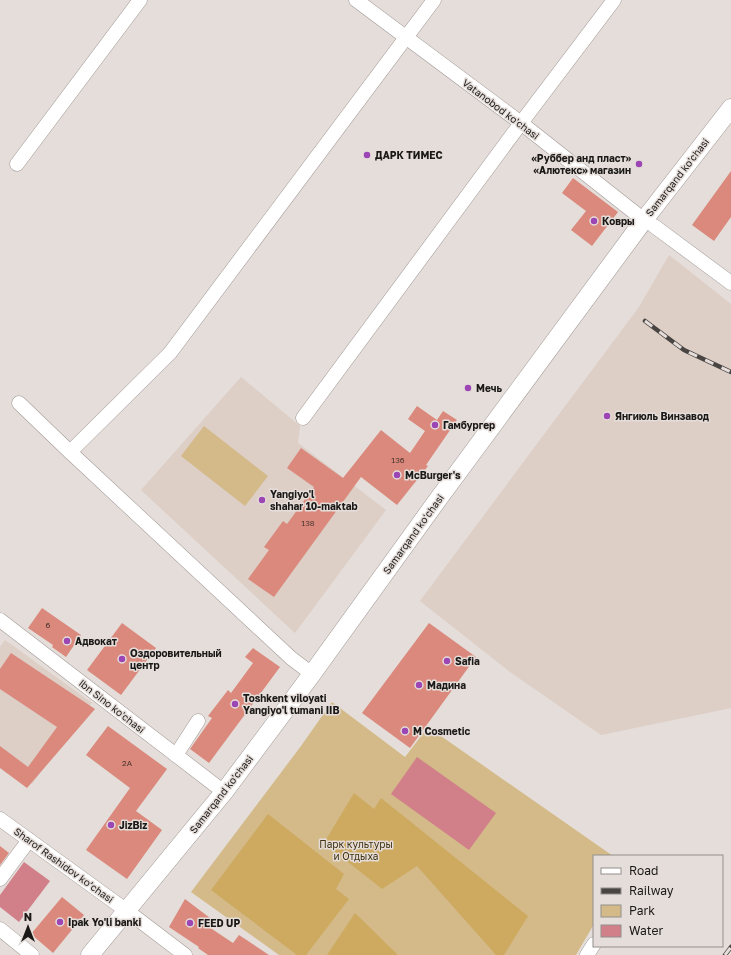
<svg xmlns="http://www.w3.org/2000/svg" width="731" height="955" viewBox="0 0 731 955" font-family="'Golos Text',sans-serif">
<rect width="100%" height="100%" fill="#e5ddd9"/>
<!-- built -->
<g fill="#ddcec6">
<polygon points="669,255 731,304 731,708 601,735 510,672 420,601 639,307"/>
<polygon points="241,377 300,426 298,443 386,510 295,633 141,490"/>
<polygon points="5,640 92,703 32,784 0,761 0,647"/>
</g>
<!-- green -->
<g fill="#d3ba88">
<polygon points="204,426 268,476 245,506 181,456"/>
<polygon points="332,702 405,757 428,727 613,856 594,856 594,924 576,955 279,955 191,892 301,746"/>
</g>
<!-- forest -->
<g fill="#ceaa61">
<polygon points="354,793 374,809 381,798 528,916 504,955 496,955 417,866 382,889 324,843"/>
<polygon points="268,814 344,874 336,889 349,899 306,955 297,955 211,890"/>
<polygon points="355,913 398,955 327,955"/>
</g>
<!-- water -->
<g fill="#d1808a">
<polygon points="417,757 496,813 469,850 391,794"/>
<polygon points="24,862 50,881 19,922 0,907 0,895"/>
</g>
<!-- building -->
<g fill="#da897c">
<polygon points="731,171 731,217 714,241 692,225"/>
<polygon points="573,178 618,212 592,246 571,230 586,211 562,193"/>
<polygon points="417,406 437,420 443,411 457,420 426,465 428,466 397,505 361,477 274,597 248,579 269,550 264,547 283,521 287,524 314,487 287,468 301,448 343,478 381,430 410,453 425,431 408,419"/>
<polygon points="42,608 81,635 66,657 52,647 53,645 28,628"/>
<polygon points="122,623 156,648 121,695 87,670"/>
<polygon points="429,623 476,657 410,748 362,713"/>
<polygon points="253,648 280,667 209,763 190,749 212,718 208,716 228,690 231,693 253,663 245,657"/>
<polygon points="11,653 95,709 27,788 0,768 0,746 28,767 57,727 0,689 0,669"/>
<polygon points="108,726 167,769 136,811 162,830 127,879 86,850 130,788 86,755"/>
<polygon points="0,846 9,853 0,865"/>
<polygon points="62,897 84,915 53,953 31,934"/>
<polygon points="185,899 210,918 206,925 233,943 239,935 269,955 208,955 198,948 199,947 169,927"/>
</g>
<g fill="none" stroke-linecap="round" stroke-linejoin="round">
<!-- minor casing -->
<g stroke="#a19996" stroke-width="15">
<g id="minor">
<polyline points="356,0 521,123 644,220"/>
<polyline points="17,164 140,0"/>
<polyline points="654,226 731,283"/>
<polyline points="19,403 70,452 170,353 434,0"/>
<polyline points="303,418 521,123 614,0"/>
<polyline points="70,452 291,658 312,674"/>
<polyline points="0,620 224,792"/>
<polyline points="176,755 198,721"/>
<polyline points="0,819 127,911"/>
<polyline points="0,879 29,840"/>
<polyline points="135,917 185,955"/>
<polyline points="0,929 32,955"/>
<polyline points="587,955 594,944"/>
</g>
</g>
<!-- major casing -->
<g stroke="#a19996" stroke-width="19">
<polyline id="major" points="90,955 224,792 312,674 439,498 644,220 731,108"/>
</g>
<!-- minor -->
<use href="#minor" stroke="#fff" stroke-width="14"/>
<!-- major -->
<use href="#major" stroke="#fff" stroke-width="18"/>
<!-- rail casing -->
<g stroke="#494543" stroke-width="4.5">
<g id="rail">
<polyline points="645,321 684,350 731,372"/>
<polyline points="725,955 731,947"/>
</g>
</g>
<!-- rail -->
<use href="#rail" stroke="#e5ddd9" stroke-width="3" stroke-dasharray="9" stroke-linecap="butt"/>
</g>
<!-- markers -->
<g fill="#9b46b4" stroke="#e5ddd9" stroke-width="1.5">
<circle cx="367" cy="155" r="4"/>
<circle cx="639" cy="164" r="4"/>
<circle cx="594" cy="221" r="4"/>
<circle cx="468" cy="388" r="4"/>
<circle cx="607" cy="416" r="4"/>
<circle cx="435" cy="425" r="4"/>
<circle cx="397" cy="475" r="4"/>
<circle cx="262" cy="500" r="4"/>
<circle cx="67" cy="641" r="4"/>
<circle cx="122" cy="659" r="4"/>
<circle cx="447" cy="661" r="4"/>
<circle cx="419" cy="685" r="4"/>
<circle cx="235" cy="704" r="4"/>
<circle cx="405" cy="731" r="4"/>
<circle cx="111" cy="825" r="4"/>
<circle cx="60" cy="922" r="4"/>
<circle cx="190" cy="923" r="4"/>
</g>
<g text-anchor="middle" stroke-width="3" stroke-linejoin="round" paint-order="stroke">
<!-- number labels -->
<g font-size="8" fill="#4b3530">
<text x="398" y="463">136</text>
<text x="308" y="526">138</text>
<text x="48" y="628">6</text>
<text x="127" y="766">2А</text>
</g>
<!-- street labels -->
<g font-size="10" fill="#1b1917" stroke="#e5ddd9">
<text transform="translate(501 109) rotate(37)" y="4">Vatanobod ko'chasi</text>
<text transform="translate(677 177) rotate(-52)" y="4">Samarqand ko'chasi</text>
<text transform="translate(413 534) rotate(-54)" y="4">Samarqand ko'chasi</text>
<text transform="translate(112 706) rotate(38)" y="4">Ibn Sino ko'chasi</text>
<text transform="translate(221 794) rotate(-52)" y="4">Samarqand ko'chasi</text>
<text transform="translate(64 865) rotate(36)" y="4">Sharof Rashidov ko’chasi</text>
</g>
<!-- poi labels -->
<g font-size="10" font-weight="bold" fill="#1b1917" stroke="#e5ddd9" text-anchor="start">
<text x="375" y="159">ДАРК ТИМЕС</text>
<text x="631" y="162" text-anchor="end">«Руббер анд пласт»<tspan x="631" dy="12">«Алютекс» магазин</tspan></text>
<text x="602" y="225">Ковры</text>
<text x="476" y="392">Мечь</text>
<text x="615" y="420">Янгиюль Винзавод</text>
<text x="443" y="429">Гамбургер</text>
<text x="405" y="479">McBurger's</text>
<text x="270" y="498">Yangiyo'l<tspan x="270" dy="12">shahar 10-maktab</tspan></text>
<text x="75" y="645">Адвокат</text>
<text x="130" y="657">Оздоровительный<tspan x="130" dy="12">центр</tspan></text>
<text x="455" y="665">Safia</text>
<text x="427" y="689">Мадина</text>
<text x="243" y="702">Toshkent viloyati<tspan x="243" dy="12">Yangiyo'l tumani IIB</tspan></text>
<text x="413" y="735">M Cosmetic</text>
<text x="119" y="829">JizBiz</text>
<text x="68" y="926">Ipak Yo'li banki</text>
<text x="198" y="927">FEED UP</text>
</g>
<!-- park labels -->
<g font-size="10" fill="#413211" stroke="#e5ddd9">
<text x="356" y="848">Парк культуры<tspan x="356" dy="12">и Отдыха</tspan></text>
</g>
</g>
<!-- legend -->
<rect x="593" y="855" width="130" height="92" fill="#e5ddd9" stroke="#948f8b"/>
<rect x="601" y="868" width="20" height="6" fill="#ffffff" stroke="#948f8b"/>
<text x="629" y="875" font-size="12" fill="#1b1917">Road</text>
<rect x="601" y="888" width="20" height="6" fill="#494543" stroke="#948f8b"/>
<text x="629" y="895" font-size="12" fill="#1b1917">Railway</text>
<rect x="601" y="905" width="20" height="12" fill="#d3ba88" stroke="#948f8b"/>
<text x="629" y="915" font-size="12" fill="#1b1917">Park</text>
<rect x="601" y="925" width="20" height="12" fill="#d1808a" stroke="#948f8b"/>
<text x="629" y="935" font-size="12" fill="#1b1917">Water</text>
<!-- north arrow -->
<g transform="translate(28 927)" stroke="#e5ddd9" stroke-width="3" paint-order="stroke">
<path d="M0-3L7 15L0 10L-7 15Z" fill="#1b1917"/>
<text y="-6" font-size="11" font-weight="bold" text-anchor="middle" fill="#1b1917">N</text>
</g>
</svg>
